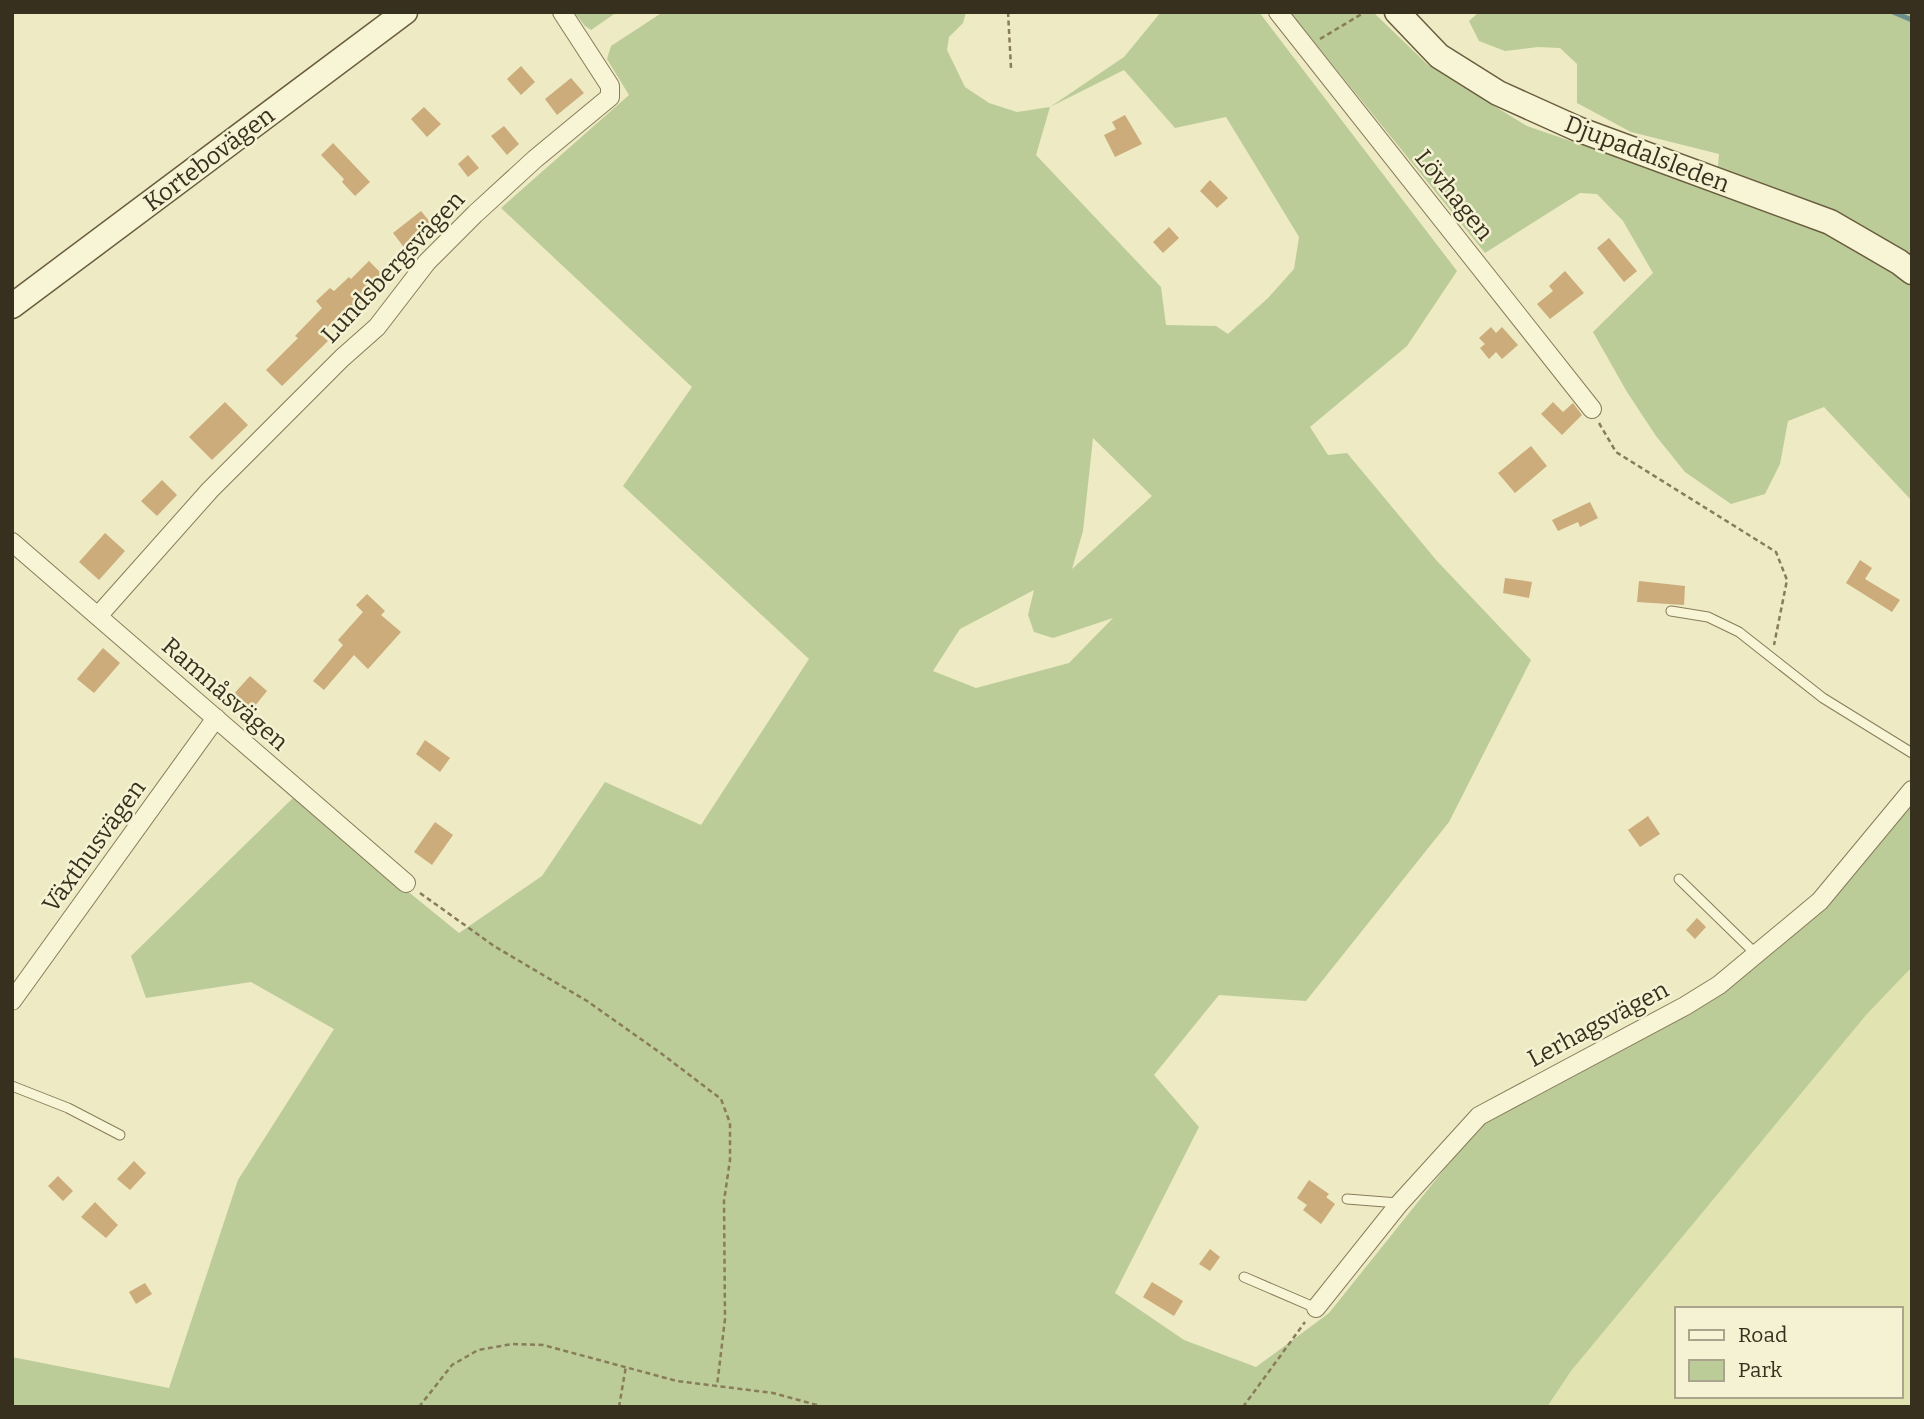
<svg xmlns="http://www.w3.org/2000/svg" width="1924" height="1419" viewBox="0 0 1924 1419" font-family="Bitter,serif">
<rect width="100%" height="100%" fill="#eeeac4"/>
<!-- farmland -->
<path fill="#e1e3b1" fill-rule="evenodd" d="M1912,967V1407H1547L1571,1371L1867,1014ZM1677,1309H1901V1396H1677Z"/>
<!-- green -->
<g fill="#bbcc98" fill-rule="evenodd">
<polygon points="574,12 617,12 591,30 585,26"/>
<path d="M663,12H966L963,23L949,37L947,50L965,87L989,103L1017,112L1050,107L1124,57L1161,12H1259L1457,271L1407,346L1310,427L1328,455L1347,453L1437,561L1531,660L1449,822L1306,1001L1219,995L1154,1075L1199,1127L1115,1293L1184,1340L1256,1367L1329,1313L1482,1122L1722,990L1912,798V967L1867,1014L1571,1371L1547,1407H12V1357L169,1388L238,1180L334,1029L251,982L146,998L131,956L293,798L459,933L542,876L605,782L701,825L809,659L623,486L692,387L501,208L629,95L607,59L611,46ZM1124,70L1175,128L1226,117L1299,237L1294,269L1268,298L1228,334L1216,326L1166,325L1161,287L1036,155L1050,107ZM1093,438L1152,496L1072,569L1083,531ZM1034,590L1028,615L1034,632L1053,638L1113,618L1069,663L976,688L933,671L960,629Z"/>
<polygon points="1290,12 1373,12 1428,65 1527,126 1716,191 1719,154 1631,132 1577,103 1577,64 1560,48 1538,47 1505,51 1479,41 1469,21 1479,12 1912,12 1912,501 1824,407 1788,421 1780,464 1765,494 1731,504 1685,472 1656,436 1627,392 1593,332 1653,273 1623,221 1597,194 1580,193 1485,253"/>
</g>
<g fill="none" stroke-linecap="round" stroke-linejoin="round">
<!-- stream -->
<polyline stroke="#6c8f8d" stroke-width="5" points="1893,12 1912,20"/>
</g>
<!-- building -->
<g fill="#cbac7a">
<polygon points="521,66 535,82 521,95 507,79"/>
<polygon points="571,78 584,93 557,115 545,99"/>
<polygon points="424,107 441,124 427,137 411,119"/>
<polygon points="1125,115 1142,144 1115,157 1104,135 1116,129 1112,122"/>
<polygon points="504,126 519,144 507,155 491,136"/>
<polygon points="333,143 370,182 355,196 342,182 344,179 321,155"/>
<polygon points="468,155 479,168 468,177 458,164"/>
<polygon points="1210,180 1228,198 1217,208 1200,191"/>
<polygon points="421,211 434,227 406,250 393,233"/>
<polygon points="1169,227 1179,238 1163,253 1153,242"/>
<polygon points="1609,238 1637,271 1624,282 1597,248"/>
<polygon points="369,261 384,276 377,283 379,285 351,313 347,308 320,334 328,341 282,386 266,370 298,338 295,336 322,308 316,301 330,288 334,291 349,277 351,279"/>
<polygon points="1565,271 1584,293 1550,319 1537,304 1553,291 1549,286"/>
<polygon points="1491,327 1496,333 1502,327 1518,345 1502,359 1496,352 1489,359 1480,348 1485,344 1479,338"/>
<polygon points="225,402 248,425 212,460 189,437"/>
<polygon points="1553,402 1563,412 1573,403 1582,415 1562,435 1541,414"/>
<polygon points="1531,446 1547,466 1515,493 1498,473"/>
<polygon points="162,480 177,495 157,516 141,501"/>
<polygon points="1590,502 1598,518 1580,527 1578,522 1558,531 1552,520"/>
<polygon points="105,533 125,551 99,580 79,562"/>
<polygon points="1860,560 1872,568 1865,579 1900,600 1892,612 1846,583"/>
<polygon points="1505,578 1532,582 1529,598 1503,593"/>
<polygon points="1639,581 1685,586 1684,605 1637,602"/>
<polygon points="367,594 385,611 381,615 401,632 368,669 354,655 324,690 313,681 343,645 338,640 363,612 356,605"/>
<polygon points="103,648 120,663 94,693 77,679"/>
<polygon points="250,676 267,691 250,712 232,696"/>
<polygon points="425,740 450,758 440,772 416,754"/>
<polygon points="1648,816 1660,834 1640,847 1628,830"/>
<polygon points="435,822 453,835 432,865 414,852"/>
<polygon points="1697,918 1706,927 1695,939 1686,930"/>
<polygon points="134,1161 146,1173 130,1190 117,1179"/>
<polygon points="58,1176 73,1191 63,1201 48,1186"/>
<polygon points="1309,1180 1329,1194 1326,1197 1335,1204 1321,1224 1303,1210 1307,1205 1297,1198"/>
<polygon points="95,1202 118,1225 106,1238 81,1217"/>
<polygon points="1210,1249 1220,1257 1210,1271 1199,1264"/>
<polygon points="1152,1282 1183,1301 1174,1316 1143,1297"/>
<polygon points="145,1283 152,1294 136,1304 129,1292"/>
</g>
<g fill="none" stroke-linecap="round" stroke-linejoin="round">
<!-- lane casing -->
<g stroke="#887c5a" stroke-width="11">
<g id="lane">
<polyline points="1671,611 1708,617 1739,632 1823,698 1912,753"/>
<polyline points="1679,879 1757,955"/>
<polyline points="12,1086 68,1108 120,1135"/>
<polyline points="1347,1199 1398,1203"/>
<polyline points="1244,1277 1316,1308"/>
</g>
</g>
<!-- street casing -->
<g stroke="#887c5a" stroke-width="20">
<g id="street">
<polyline points="1278,12 1592,409"/>
<polyline points="12,542 406,883"/>
<polyline points="98,616 210,490 342,358 377,327 427,262 475,214 535,159 610,97 610,86 562,12"/>
<polyline points="12,1001 216,718"/>
<polyline points="1316,1308 1399,1204 1479,1116 1685,1006 1719,985 1820,901 1912,790"/>
</g>
</g>
<!-- secondary casing -->
<g stroke="#6a5d3e" stroke-width="27">
<g id="secondary">
<polyline points="1397,12 1439,56 1498,93 1580,130 1830,222 1899,262 1912,272"/>
<polyline points="12,306 405,12"/>
</g>
</g>
<!-- path -->
<g stroke="#887c5a" stroke-width="2.5" stroke-dasharray="5 3.5" stroke-linecap="butt">
<polyline points="1008,12 1011,68"/>
<polyline points="1320,39 1365,12"/>
<polyline points="1599,423 1616,452 1776,552 1787,580 1774,645"/>
<polyline points="420,893 494,946 587,1001 662,1054 721,1099 730,1123 730,1160 724,1201 725,1319 717,1386"/>
<polyline points="419,1407 452,1365 478,1350 512,1344 543,1345 677,1381 773,1393 824,1407"/>
<polyline points="619,1407 626,1366"/>
<polyline points="1243,1407 1305,1322"/>
</g>
<!-- lane -->
<use href="#lane" stroke="#f8f5d7" stroke-width="9"/>
<!-- street -->
<use href="#street" stroke="#f8f5d7" stroke-width="18"/>
<!-- secondary -->
<use href="#secondary" stroke="#f8f5d7" stroke-width="24"/>
</g>
<g text-anchor="middle" stroke-width="5" stroke-linejoin="round" paint-order="stroke">
<!-- street labels -->
<g font-size="24" fill="#38301e" stroke="#f5f2d3">
<text transform="translate(1647 154) rotate(21)" y="8">Djupadalsleden</text>
<text transform="translate(209 159) rotate(-37)" y="8">Kortebovägen</text>
<text transform="translate(1454 195) rotate(51)" y="8">Lövhagen</text>
<text transform="translate(393 267) rotate(-47)" y="8">Lundsbergsvägen</text>
<text transform="translate(225 694) rotate(41)" y="8">Ramnåsvägen</text>
<text transform="translate(94 846) rotate(-54)" y="8">Växthusvägen</text>
<text transform="translate(1598 1024) rotate(-28)" y="8">Lerhagsvägen</text>
</g>
</g>
<!-- border -->
<rect width="1924" height="1419" fill="none" stroke="#38301e" stroke-width="28"/>
<!-- legend -->
<rect x="1675" y="1307" width="228" height="91" fill="#f5f2d3" stroke="#a9a48b" stroke-width="2"/>
<rect x="1689" y="1330" width="35" height="10" fill="#f8f5d7" stroke="#a9a48b" stroke-width="2"/>
<text x="1738" y="1342" font-size="21" fill="#38301e">Road</text>
<rect x="1689" y="1360" width="35" height="21" fill="#bbcc98" stroke="#a9a48b" stroke-width="2"/>
<text x="1738" y="1377" font-size="21" fill="#38301e">Park</text>
</svg>
